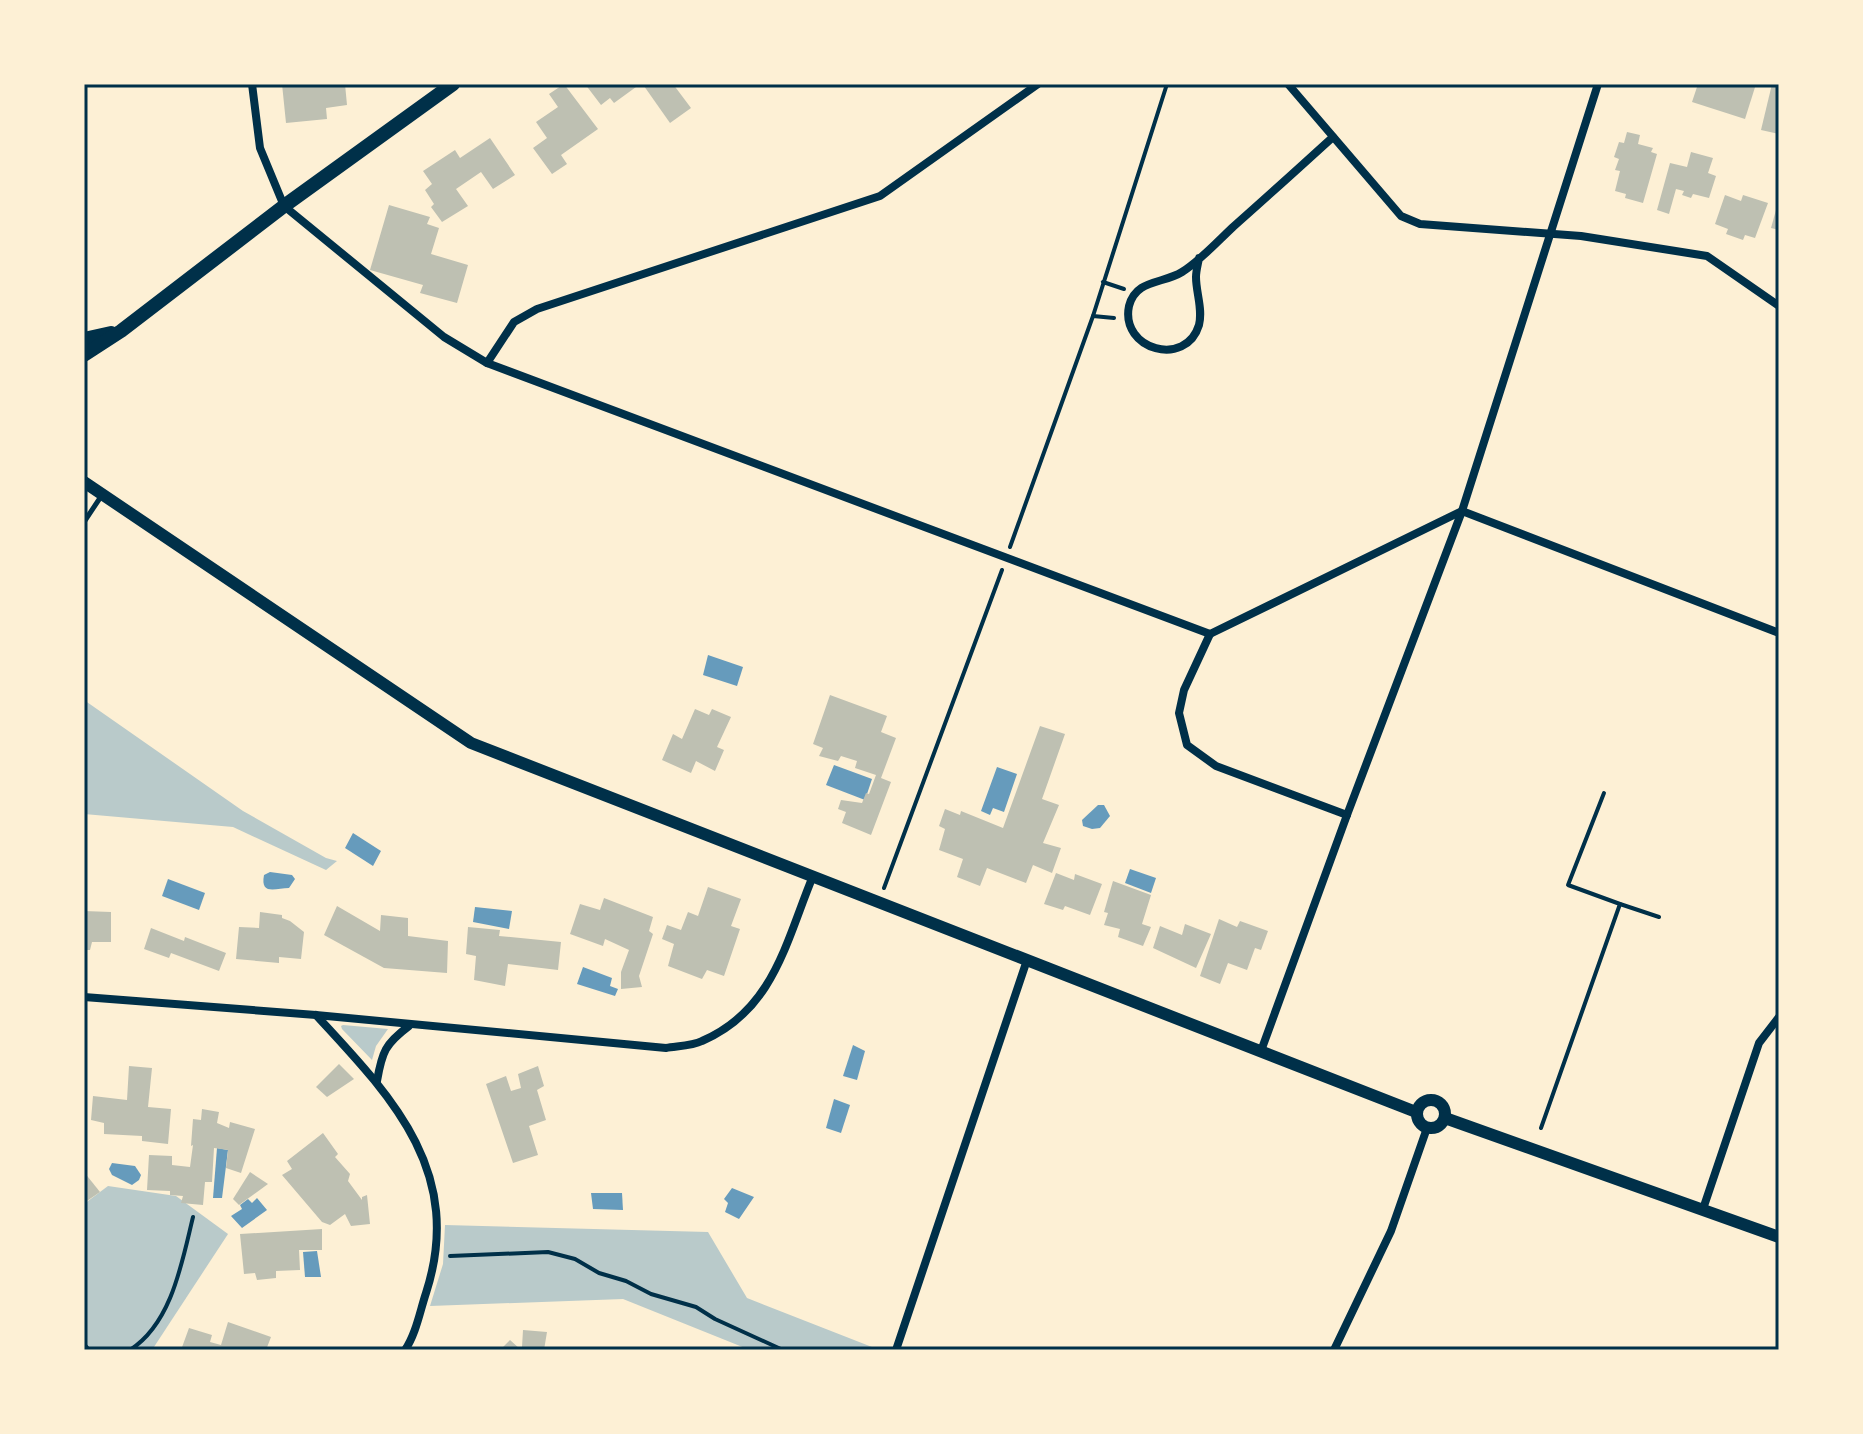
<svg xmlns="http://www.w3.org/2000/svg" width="1863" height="1434" viewBox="0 0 1863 1434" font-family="'Roboto Condensed',sans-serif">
<rect width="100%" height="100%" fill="#fdf0d5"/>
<!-- green -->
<g fill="#b9caca">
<polygon points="84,700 243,811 326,858 337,861 326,870 233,827 84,814"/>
<polygon points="343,1025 388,1029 376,1046 372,1060 342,1029 341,1026"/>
<polygon points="108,1186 176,1196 228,1234 152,1350 84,1350 84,1204"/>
<polygon points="445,1225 708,1232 747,1298 872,1347 872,1350 750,1350 623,1299 430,1306 443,1264"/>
</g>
<!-- water -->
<g fill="#669bbc">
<polygon points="708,655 743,667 737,686 703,675"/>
<polygon points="834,765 872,779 865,800 826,785"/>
<polygon points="997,767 1017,774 1004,812 993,808 990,815 981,811"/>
<polygon points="1098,805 1104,805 1110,816 1100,828 1092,829 1083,826 1082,820"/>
<polygon points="353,833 381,851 373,866 345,848"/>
<polygon points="1130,869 1156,878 1151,893 1125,883"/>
<path d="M270,872L292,875L295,879L289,888C276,888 260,896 264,875Z"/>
<polygon points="168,879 205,893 199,910 162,896"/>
<polygon points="475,907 512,911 509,929 473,922"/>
<polygon points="583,967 612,978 610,986 618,989 615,996 577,984"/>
<polygon points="853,1045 865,1051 857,1080 843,1076"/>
<polygon points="834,1099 850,1105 841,1133 826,1128"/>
<polygon points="217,1148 228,1150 222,1198 213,1198"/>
<polygon points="112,1163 135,1166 141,1175 139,1180 132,1185 112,1175 109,1169"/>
<polygon points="732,1188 754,1197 739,1219 725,1212 728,1203 724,1199"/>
<polygon points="591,1193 622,1193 623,1210 593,1209"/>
<polygon points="257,1198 267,1210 242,1228 231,1216 242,1209 240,1205 248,1199 252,1203"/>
<polygon points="317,1251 321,1277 305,1277 303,1252"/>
</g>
<!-- building -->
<g fill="#bec0b2">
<polygon points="282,84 345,84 347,105 326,108 327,119 286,123"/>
<polygon points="564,84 598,129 561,155 567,164 552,174 533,148 547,138 536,122 558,107 549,94"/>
<polygon points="585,84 635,84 636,87 614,103 610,98 601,105"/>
<polygon points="646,84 673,84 691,108 670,123 644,86"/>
<polygon points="1698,84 1756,84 1745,119 1692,102"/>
<polygon points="1772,84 1779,84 1779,134 1761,130"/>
<polygon points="1627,132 1640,135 1638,144 1653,148 1651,152 1657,154 1643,203 1625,198 1626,194 1615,191 1620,171 1615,170 1619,159 1614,157 1619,142 1624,143"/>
<polygon points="490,138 515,175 493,189 481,172 456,189 468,206 442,222 431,207 434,204 425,190 432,184 423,171 455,150 460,158"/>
<polygon points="1691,152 1713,158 1708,173 1716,176 1709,198 1693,194 1691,198 1682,195 1684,191 1676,189 1669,214 1657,210 1670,163 1687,167"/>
<polygon points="1725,195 1741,201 1743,195 1768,203 1755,238 1745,235 1743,240 1726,234 1728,229 1715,224"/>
<polygon points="389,205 430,217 427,224 439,228 431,254 468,265 457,303 420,293 423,285 370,270"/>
<polygon points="1776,210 1779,211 1779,230 1771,228"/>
<polygon points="830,695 887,716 881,732 896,738 881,778 891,782 871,835 842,823 846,812 838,809 841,800 862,803 866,793 869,794 876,775 855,768 857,761 841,756 838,761 819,756 823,748 813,744"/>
<polygon points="695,709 709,715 712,709 731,717 717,747 724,750 715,771 696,761 691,773 662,760 673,734 682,739"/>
<polygon points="1040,726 1065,734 1042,799 1059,805 1043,843 1061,848 1052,873 1033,865 1026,883 987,868 980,886 957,877 963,859 939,850 945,829 939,826 945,809 960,815 961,811 1003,828"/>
<polygon points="1056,873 1074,880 1075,874 1102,884 1090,915 1065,906 1063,910 1044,904"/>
<polygon points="1113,881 1151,895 1142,924 1151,927 1143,946 1118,937 1120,929 1104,925 1108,913 1104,912"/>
<polygon points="708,887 741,899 731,926 740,929 724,976 707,970 702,979 668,966 674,944 662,939 667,925 681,930 688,912 698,916"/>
<polygon points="604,898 653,917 649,931 653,934 639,976 642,987 621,989 621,972 629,950 605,939 603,946 570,934 580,904 600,910"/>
<polygon points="337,906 380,931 381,915 408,918 408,936 448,941 447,973 384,968 324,935"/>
<polygon points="84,911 111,912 111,942 92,942 90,950 84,950"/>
<polygon points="260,912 282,915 282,918 290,921 304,932 301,959 279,957 279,963 236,959 239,927 259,928"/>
<polygon points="1219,919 1237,927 1240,921 1268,931 1261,950 1255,948 1247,970 1228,963 1220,984 1200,976"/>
<polygon points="1185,924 1211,934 1196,968 1153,948 1160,926 1182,935"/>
<polygon points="468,927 500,930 499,936 561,942 558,970 508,964 505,986 474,980 476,956 466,954"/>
<polygon points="151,928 184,941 185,937 226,953 219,971 171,953 169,958 144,949"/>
<polygon points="339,1064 354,1079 327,1097 316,1087"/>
<polygon points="129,1066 152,1068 148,1107 171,1109 168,1144 142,1141 142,1136 104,1134 104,1123 91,1120 93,1096 127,1100"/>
<polygon points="538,1066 544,1086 537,1090 546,1120 529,1126 538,1155 513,1163 486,1084 506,1076 511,1091 521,1088 518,1074"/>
<polygon points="202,1109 219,1112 217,1123 229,1128 230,1122 255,1129 241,1173 226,1168 228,1150 214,1148 212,1182 205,1182 203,1205 181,1203 183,1196 170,1195 170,1191 147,1190 149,1155 172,1156 172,1165 190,1167 193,1145 191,1146 193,1119 201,1120"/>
<polygon points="323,1133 338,1154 335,1157 350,1174 348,1181 362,1200 362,1197 367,1195 370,1224 351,1226 345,1214 330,1225 322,1222 282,1175 292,1169 287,1161"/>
<polygon points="84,1172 100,1192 84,1203"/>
<polygon points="250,1172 268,1184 239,1205 233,1199"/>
<polygon points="322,1229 322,1250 299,1250 300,1270 276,1271 276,1278 257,1280 255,1273 244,1274 240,1234"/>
<polygon points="228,1322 271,1337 266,1350 181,1350 189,1328 212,1335 210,1342 221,1345"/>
<polygon points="523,1330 547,1332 544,1350 500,1350 510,1340 520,1349 522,1347"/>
</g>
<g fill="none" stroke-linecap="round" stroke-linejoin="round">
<!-- path -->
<g stroke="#003049" stroke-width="4">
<polyline points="1103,282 1124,289"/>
<polyline points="1093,316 1167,84"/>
<polyline points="1010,547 1093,316 1114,318"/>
<polyline points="1604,793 1568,885 1620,904"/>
<polyline points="884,888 1002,570"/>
<polyline points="1541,1128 1620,904 1659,917"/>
<polyline points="450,1256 548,1252 575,1259 599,1273 626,1281 651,1294 696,1307 715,1319 783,1350"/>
<polyline points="84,1344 89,1350"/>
<path d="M130,1350C172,1323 182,1262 193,1217"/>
</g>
<!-- service -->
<polyline stroke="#003049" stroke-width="5" points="84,522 102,495"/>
<!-- minor -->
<g stroke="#003049" stroke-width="8">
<polyline points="252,84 260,148 284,206 444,337 487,363 1210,634 1462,511 1779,633"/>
<polyline points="1288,84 1401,216 1420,224 1581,236 1707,256 1779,306"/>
<path d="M1199,258C1198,264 1196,271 1196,277C1196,293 1203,309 1199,325C1186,368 1120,350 1129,306C1136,279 1163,284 1182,272C1201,260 1217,242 1233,227C1267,197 1300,167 1333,137"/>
<polyline points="487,363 514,322 537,309 880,196 1038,84"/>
<polyline points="1210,634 1184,690 1179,713 1187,745 1216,766 1347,815"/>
<path d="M84,997L316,1015L666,1048C677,1046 692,1046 702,1041C774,1010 786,941 813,876"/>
<path d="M316,1015C392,1097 465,1172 426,1293C420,1311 416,1334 405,1350"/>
<polyline points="1261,1051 1347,815 1462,511 1598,84"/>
<path d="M377,1081C382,1052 385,1044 409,1026"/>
<polyline points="1703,1209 1759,1043 1779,1017"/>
<polyline points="896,1350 1027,960"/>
<polyline points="1334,1350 1391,1231 1427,1128"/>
</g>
<!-- tertiary -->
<g stroke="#003049" stroke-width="12">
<polyline points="84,482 471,743 1416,1112"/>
<circle cx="1431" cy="1114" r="14"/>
<polyline points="1445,1118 1779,1237"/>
</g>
<!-- primary -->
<g stroke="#003049" stroke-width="14">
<polyline points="84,339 111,333"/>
<polyline points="84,355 121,331 284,206 453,84"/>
</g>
</g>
<!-- border -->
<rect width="1863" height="1434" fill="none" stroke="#fdf0d5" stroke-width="172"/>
<rect x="86" y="86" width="1691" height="1262" fill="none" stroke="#003049" stroke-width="3"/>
</svg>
